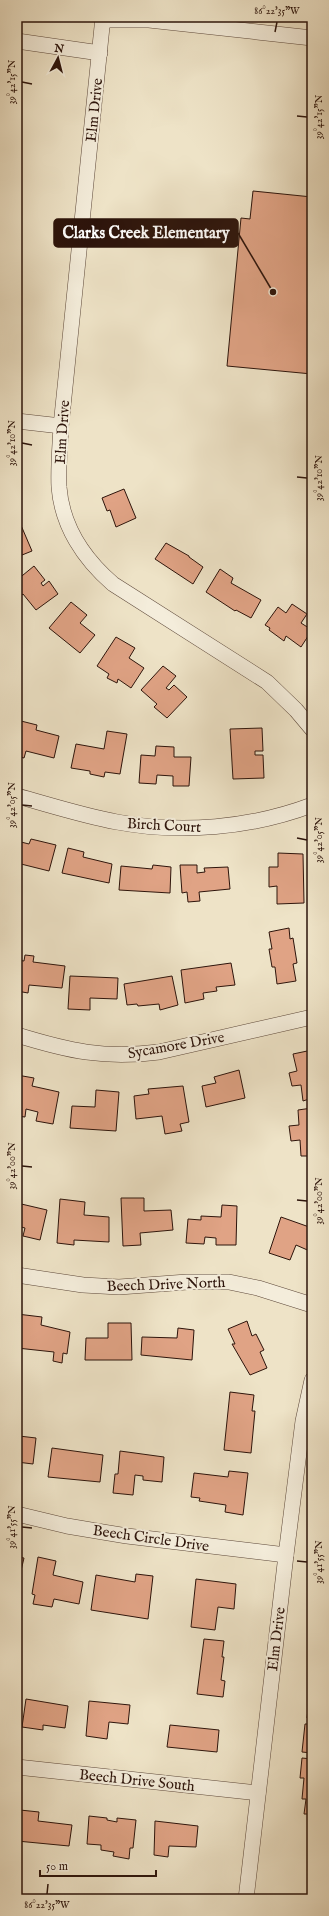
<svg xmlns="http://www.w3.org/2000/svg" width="329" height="1916" viewBox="0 0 329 1916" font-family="'IM FELL English',serif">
<rect width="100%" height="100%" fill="#eee3c7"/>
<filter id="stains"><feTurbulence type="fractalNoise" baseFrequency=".005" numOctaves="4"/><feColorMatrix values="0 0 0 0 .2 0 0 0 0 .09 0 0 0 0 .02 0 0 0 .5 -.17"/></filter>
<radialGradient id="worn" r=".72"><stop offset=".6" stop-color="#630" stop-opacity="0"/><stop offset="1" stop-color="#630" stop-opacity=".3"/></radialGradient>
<!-- building -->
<g fill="#e0a385" stroke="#2d140b">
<polygon points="253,191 312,197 312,374 227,366 241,218 250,219"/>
<polygon points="124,489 136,518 116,527 110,510 107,511 102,498"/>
<polygon points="17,516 32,551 17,557"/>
<polygon points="166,543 189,556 189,557 203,567 193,584 155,559"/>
<polygon points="34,566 45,580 41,583 43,586 49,581 58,594 36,610 23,594 19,597 17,594 17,590 19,589 17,580"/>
<polygon points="220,569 233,578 231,583 261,600 251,618 236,610 235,611 206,592"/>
<polygon points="71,602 87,615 80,623 95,635 80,653 49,628"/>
<polygon points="292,604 307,614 301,623 312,630 301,647 286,636 284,641 269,630 270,628 265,625 278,607 286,613"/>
<polygon points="116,637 135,648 129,658 144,668 131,688 118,679 117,683 107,678 109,674 97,666"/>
<polygon points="163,666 176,676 166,688 169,690 174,685 187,697 167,718 154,707 157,704 141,690"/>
<polygon points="21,721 37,725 36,730 59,736 54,758 26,751 24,758 17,756 17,726 19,727"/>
<polygon points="262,728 263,751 255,751 255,755 263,755 264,778 233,779 230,729"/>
<polygon points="107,731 127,734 120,774 105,772 104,777 90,774 90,771 71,768 76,744 104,749"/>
<polygon points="156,746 174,747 174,757 191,757 189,786 173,786 173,776 157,775 156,784 139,783 141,755 155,756"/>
<polygon points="31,839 56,845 49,871 17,863 17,841 29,844"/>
<polygon points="68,848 84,852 83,857 112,864 109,883 62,873"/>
<polygon points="278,853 303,854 304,903 277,904 277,886 269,887 269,867 278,867"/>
<polygon points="153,865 171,867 170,893 119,890 121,866 152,869"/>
<polygon points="180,865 197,865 197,873 205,872 204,868 228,867 230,889 199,892 200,901 188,902 187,892 182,893"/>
<polygon points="289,928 290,939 293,938 297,963 293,964 296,981 277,984 275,967 272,967 269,949 272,949 269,932"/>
<polygon points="25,955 34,956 33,962 65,966 62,988 29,985 28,993 17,991 17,960 24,961"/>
<polygon points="231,963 235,985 216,987 217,991 203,993 204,999 185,1003 181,970"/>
<polygon points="70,976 118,978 117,999 90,998 90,1010 68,1009"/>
<polygon points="172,976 178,1005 160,1010 159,1004 138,1006 137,1004 127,1005 124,984"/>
<polygon points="312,1050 312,1098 303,1101 301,1085 292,1086 289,1073 297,1071 293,1054"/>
<polygon points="239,1070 245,1098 206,1107 202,1086 216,1083 214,1077"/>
<polygon points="17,1075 34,1078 32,1086 59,1092 53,1124 36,1121 38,1112 26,1109 25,1117 17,1116"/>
<polygon points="183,1086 189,1122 180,1124 182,1131 165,1134 162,1116 136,1119 134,1096 149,1094 148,1089"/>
<polygon points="96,1090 119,1092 116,1131 70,1128 72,1106 95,1107"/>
<polygon points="312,1108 312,1156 301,1156 300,1140 291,1141 289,1126 299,1125 298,1110"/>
<polygon points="121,1198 144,1198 144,1211 171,1210 173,1230 140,1233 141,1245 123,1246"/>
<polygon points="60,1199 85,1202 84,1215 109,1217 109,1242 74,1240 74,1245 57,1243"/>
<polygon points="17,1203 47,1210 40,1240 23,1236 25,1228 17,1226"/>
<polygon points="222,1205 237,1206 236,1245 216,1245 216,1238 205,1237 204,1244 186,1243 188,1219 201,1220 201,1216 221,1217"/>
<polygon points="281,1217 312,1228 312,1252 296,1245 290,1260 269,1253"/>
<polygon points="17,1314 42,1317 41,1325 70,1332 67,1354 63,1353 62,1363 53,1361 54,1352 17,1348"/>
<polygon points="247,1321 252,1336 256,1334 264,1350 260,1352 267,1368 250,1375 232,1344 235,1344 228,1329"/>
<polygon points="108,1323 131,1323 132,1360 85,1360 86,1338 108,1338"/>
<polygon points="178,1328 194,1330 192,1360 141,1355 142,1337 177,1338"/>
<polygon points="230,1392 254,1395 252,1411 255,1411 251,1453 224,1450"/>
<polygon points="17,1427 20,1427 19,1436 36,1438 33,1464 17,1462"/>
<polygon points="52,1448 103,1455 100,1482 48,1477"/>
<polygon points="120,1451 164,1457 162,1482 143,1480 143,1476 135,1475 133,1495 113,1493 115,1474 118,1474"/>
<polygon points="229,1471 248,1473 243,1515 225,1512 226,1505 199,1501 200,1498 191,1497 194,1473 228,1477"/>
<polygon points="17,1557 24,1558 19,1579 17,1578"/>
<polygon points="38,1557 56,1561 53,1575 83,1582 79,1604 54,1599 52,1607 33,1604 35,1595 32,1594"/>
<polygon points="136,1574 153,1576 148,1619 91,1610 96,1575 135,1582"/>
<polygon points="196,1579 236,1584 234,1609 218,1607 215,1630 191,1627"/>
<polygon points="204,1639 224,1641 222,1657 224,1657 221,1680 225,1681 223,1697 197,1694"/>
<polygon points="26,1699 68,1706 65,1728 43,1725 43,1730 22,1727"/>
<polygon points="309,1700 312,1701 312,1753 302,1752 305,1724 310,1724 311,1719 307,1718"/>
<polygon points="89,1701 130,1705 128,1724 109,1722 107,1739 86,1736"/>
<polygon points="170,1725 219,1730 217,1752 167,1747"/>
<polygon points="302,1758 312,1759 312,1814 304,1814 306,1799 302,1799 304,1778 300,1778"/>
<polygon points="20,1810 39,1812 38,1821 72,1825 69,1846 17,1841"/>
<polygon points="89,1816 107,1818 107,1820 117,1822 117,1818 136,1820 133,1848 130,1848 129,1859 113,1856 114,1852 101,1850 101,1845 87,1844"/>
<polygon points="155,1821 198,1826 196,1847 169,1846 168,1857 154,1855"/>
</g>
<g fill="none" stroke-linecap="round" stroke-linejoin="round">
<!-- minor casing -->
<g stroke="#5d483a" stroke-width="16">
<g id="minor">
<path d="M103,17L61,426C60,446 58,467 59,487C62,526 84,559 113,584L267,682L296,710L312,729"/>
<polyline points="103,20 149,20 312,38"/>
<polyline points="17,41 100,53"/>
<polyline points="17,421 61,426"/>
<path d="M17,796C50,805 84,816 117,822C181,834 251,828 312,805"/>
<path d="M17,1035C69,1051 104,1059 159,1052L312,1017"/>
<polyline points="17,1275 83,1285 119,1287 187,1282 229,1282 258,1288 312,1305"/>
<polyline points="17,1514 67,1526 127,1536 286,1555"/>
<polyline points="17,1767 258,1793"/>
<polyline points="246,1899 286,1555 303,1421 312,1380"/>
</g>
</g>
<!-- minor -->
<use href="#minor" stroke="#f4eddb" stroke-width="15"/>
</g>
<!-- ticks -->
<path fill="none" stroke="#2d140b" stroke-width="1.5" d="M275,32L277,22M22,82L32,84M297,116L307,117M22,443L32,445M297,477L307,478M22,805L32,806M297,838L307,840M22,1166L32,1167M297,1200L307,1201M22,1527L32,1528M297,1561L307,1562M47,1894L48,1884"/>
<g text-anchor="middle" stroke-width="4" stroke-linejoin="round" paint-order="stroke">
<!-- street labels -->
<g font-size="15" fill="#2d140b" stroke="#f4eddb">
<text transform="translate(94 110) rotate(-84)" y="5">Elm Drive</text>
<text transform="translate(62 432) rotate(-86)" y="5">Elm Drive</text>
<text transform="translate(164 825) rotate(3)" y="5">Birch Court</text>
<text transform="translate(176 1045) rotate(-10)" y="5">Sycamore Drive</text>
<text transform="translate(166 1284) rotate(-2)" y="5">Beech Drive North</text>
<text transform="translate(151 1538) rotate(8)" y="5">Beech Circle Drive</text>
<text transform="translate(276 1639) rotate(-83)" y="5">Elm Drive</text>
<text transform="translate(137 1780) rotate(6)" y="5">Beech Drive South</text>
</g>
</g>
<!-- callouts -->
<path fill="none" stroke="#2d140b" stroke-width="1.5" d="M273 292L238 233"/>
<circle fill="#2d140b" stroke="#f4eddb" stroke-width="1.5" cx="273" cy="292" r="4"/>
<rect fill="#2d140b" stroke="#2d140b" stroke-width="1.5" x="54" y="219" width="184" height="28" rx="4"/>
<g font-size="16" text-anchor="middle" font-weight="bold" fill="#fff">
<text x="146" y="238">Clarks Creek Elementary</text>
</g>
<!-- margin -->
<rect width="329" height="1916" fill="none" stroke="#eee3c7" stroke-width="44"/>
<!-- north arrow -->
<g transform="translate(58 58) rotate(7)" stroke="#f4eddb" stroke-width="3" paint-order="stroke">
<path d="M0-3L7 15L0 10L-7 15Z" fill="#2d140b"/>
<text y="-6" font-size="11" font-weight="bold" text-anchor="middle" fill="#2d140b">N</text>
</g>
<!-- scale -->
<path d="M40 1870v6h116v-6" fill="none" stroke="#2d140b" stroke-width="2"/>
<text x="46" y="1870" font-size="12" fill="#2d140b" stroke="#f4eddb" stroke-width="3" paint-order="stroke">50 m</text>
<rect x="22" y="22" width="285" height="1872" fill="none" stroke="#2d140b" stroke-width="1.5"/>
<g font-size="10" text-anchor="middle" fill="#2d140b">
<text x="277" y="14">86°22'35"W</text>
<text transform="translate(11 82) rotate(-90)" y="4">39°42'15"N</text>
<text transform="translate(318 117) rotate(-90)" y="4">39°42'15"N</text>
<text transform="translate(11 443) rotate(-90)" y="4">39°42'10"N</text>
<text transform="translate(318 478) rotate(-90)" y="4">39°42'10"N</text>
<text transform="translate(11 805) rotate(-90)" y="4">39°42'05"N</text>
<text transform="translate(318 840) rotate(-90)" y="4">39°42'05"N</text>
<text transform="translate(11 1166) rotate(-90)" y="4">39°42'00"N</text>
<text transform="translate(318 1201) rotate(-90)" y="4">39°42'00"N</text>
<text transform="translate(11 1527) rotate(-90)" y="4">39°41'55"N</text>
<text transform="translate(318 1562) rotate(-90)" y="4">39°41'55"N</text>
<text x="47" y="1908">86°22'35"W</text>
</g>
<rect width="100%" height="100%" filter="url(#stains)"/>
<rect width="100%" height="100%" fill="url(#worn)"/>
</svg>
